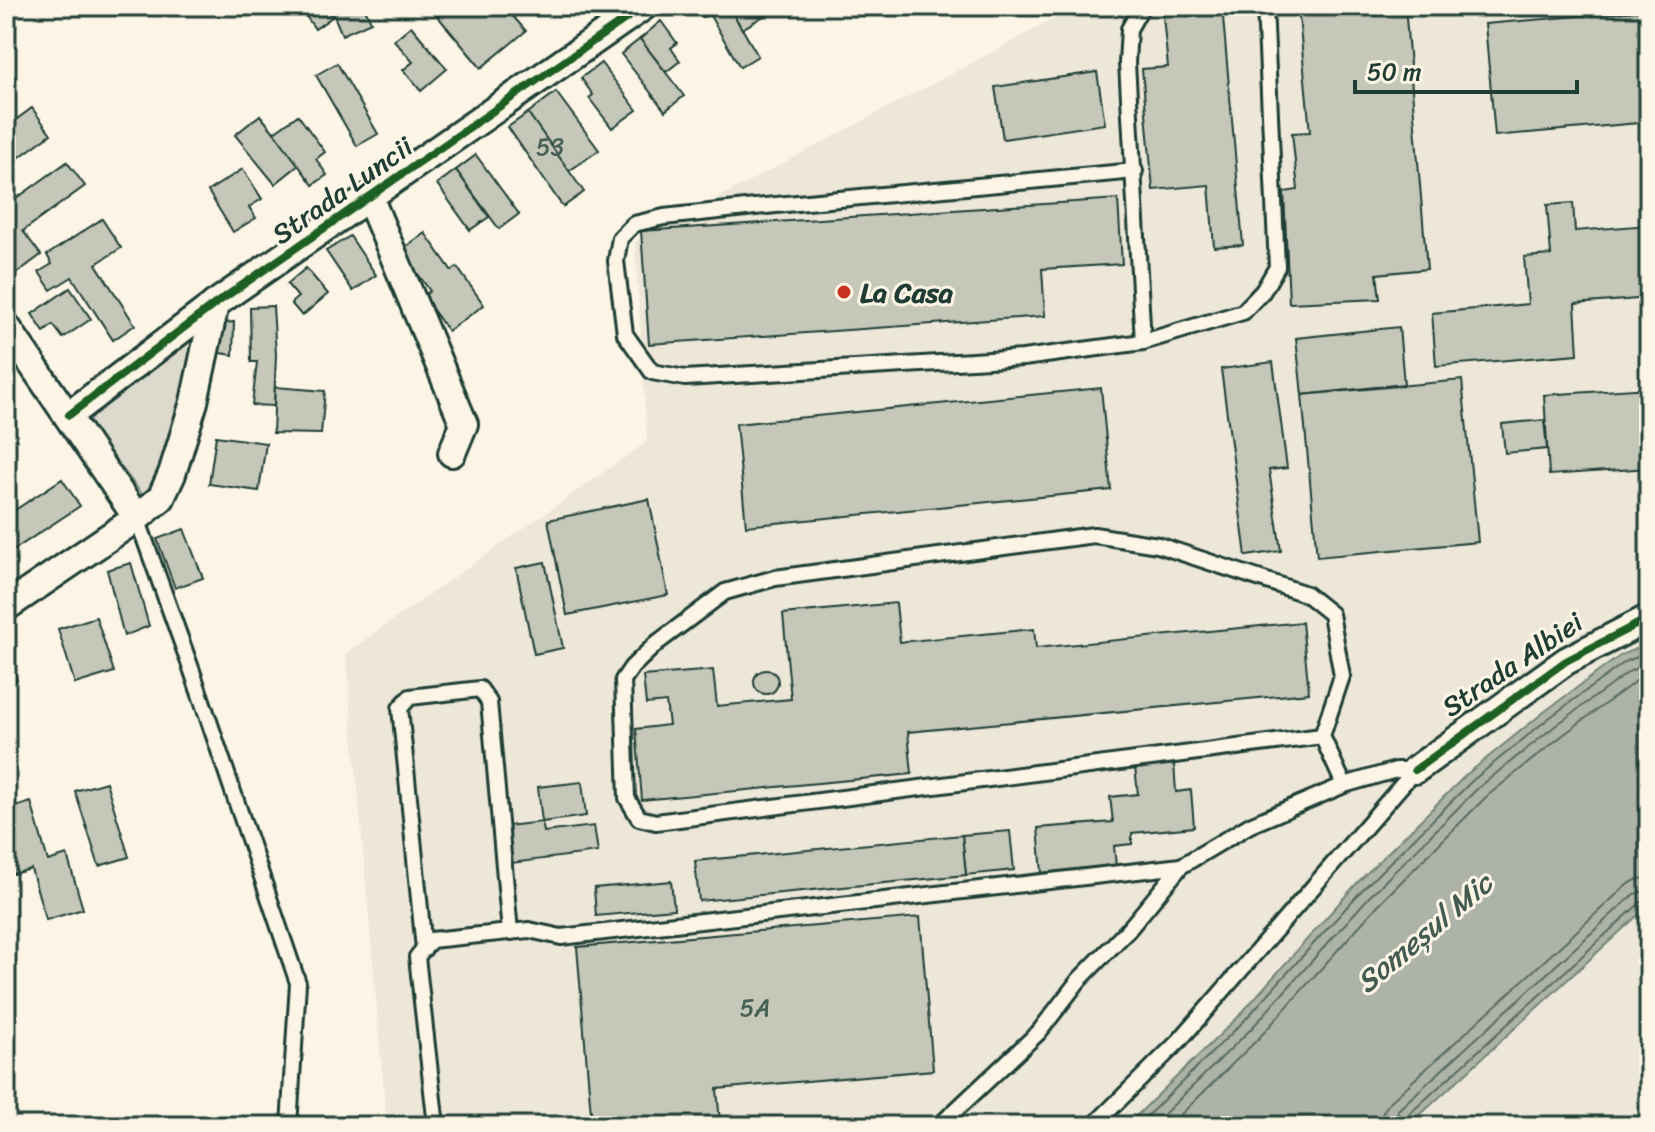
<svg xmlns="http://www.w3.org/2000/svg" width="1655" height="1132" viewBox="0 0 1655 1132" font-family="Sriracha,sans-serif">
<rect width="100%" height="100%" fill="#fcf5e5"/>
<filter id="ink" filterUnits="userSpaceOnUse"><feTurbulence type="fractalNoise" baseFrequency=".0125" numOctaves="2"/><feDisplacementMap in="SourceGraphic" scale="16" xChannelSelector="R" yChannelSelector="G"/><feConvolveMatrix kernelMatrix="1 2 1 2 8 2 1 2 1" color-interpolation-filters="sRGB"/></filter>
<g filter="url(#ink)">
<!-- built -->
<g fill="#ece7d8">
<polygon points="1079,6 1649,6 1649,643 1621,655 1466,775 1357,883 1238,1017 1126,1126 387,1126 346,653 647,442 635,242"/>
<polygon points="1649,905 1649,1126 1408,1126 1537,1006"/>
</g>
<!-- green -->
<polygon fill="#dcdacc" stroke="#7e8c80" stroke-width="2" points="201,327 165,474 145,498 82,416"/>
<!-- water -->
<polygon fill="#aeb3a7" stroke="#758479" stroke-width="2" points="1649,643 1649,905 1408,1126 1126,1126 1238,1017 1357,883 1466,775 1544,712 1621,655"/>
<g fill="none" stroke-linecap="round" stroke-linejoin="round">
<!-- shore -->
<g stroke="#586c62" stroke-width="2">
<polyline points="1137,1126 1243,1022 1363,889 1472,781 1549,718 1625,662 1649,652"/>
<polyline points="1152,1126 1251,1029 1370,896 1478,788 1555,726 1630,671 1649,663"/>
<polyline points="1169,1126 1259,1038 1379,904 1486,797 1563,735 1636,681 1649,676"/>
<polyline points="1381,1126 1383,1112 1390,1102 1627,885 1638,879 1649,878"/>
<polyline points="1393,1126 1398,1110 1634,894 1649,890"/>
<polyline points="1403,1126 1406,1117 1641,902 1649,900"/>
</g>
</g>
<!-- building -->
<g fill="#c5c7b9" stroke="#1f3d34" stroke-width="2">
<polygon points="299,6 324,6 332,17 315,29"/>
<polygon points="330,6 364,6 371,22 342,35"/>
<polygon points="429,6 469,6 473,10 477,6 504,6 526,31 481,68"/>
<polygon points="697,6 729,6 758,56 740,67 709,14 703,17"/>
<polygon points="729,6 780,6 742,29"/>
<polygon points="1162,6 1222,6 1243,245 1214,247 1209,185 1153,190 1142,69 1168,67"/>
<polygon points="1298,6 1405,6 1427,269 1377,274 1380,299 1289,303 1284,192 1298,190 1292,133 1310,132"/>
<polygon points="1649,10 1649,122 1495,136 1485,24"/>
<polygon points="661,21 677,43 671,48 680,61 666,72 640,39"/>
<polygon points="411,26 447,69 421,91 403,70 413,62 394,40"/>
<polygon points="640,39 684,96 665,111 621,54"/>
<polygon points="337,63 378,134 357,146 316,75"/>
<polygon points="601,63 637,110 612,128 589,98 593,95 581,78"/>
<polygon points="1097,72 1105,124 1003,139 995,87"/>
<polygon points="556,92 599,150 569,171 528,113"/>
<polygon points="32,108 51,134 6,167 6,127"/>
<polygon points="528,113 584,192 563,207 508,127"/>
<polygon points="260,115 300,164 275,184 235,135"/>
<polygon points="298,115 325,152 316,159 327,175 313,185 274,132"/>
<polygon points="476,155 519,214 499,229 456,170"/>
<polygon points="67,162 85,186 23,231 41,255 6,281 6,206"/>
<polygon points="243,169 262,199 249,207 256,218 233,232 208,191"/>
<polygon points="456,170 489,217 470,230 437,184"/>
<polygon points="1118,199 1122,264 1042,269 1045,316 649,344 641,231"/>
<polygon points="1573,203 1575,231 1649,225 1649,298 1575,304 1578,354 1436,366 1432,313 1528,304 1524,257 1551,255 1547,205"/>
<polygon points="102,219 121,248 96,264 135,325 113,340 72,277 51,290 39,272 52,264 47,255"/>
<polygon points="425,233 452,271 457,267 484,305 448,331 423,296 430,291 401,250"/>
<polygon points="350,236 376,275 353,291 326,251"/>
<polygon points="306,268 328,294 302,316 291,303 298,297 287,284"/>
<polygon points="70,288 91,319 63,338 53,325 44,332 32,314"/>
<polygon points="273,306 276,355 274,406 252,405 257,362 251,362 250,307"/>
<polygon points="234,322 233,355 214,352 218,324"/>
<polygon points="1399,327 1404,384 1302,395 1296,338"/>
<polygon points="1273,362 1287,468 1269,470 1281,551 1246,556 1221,369"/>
<polygon points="1462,380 1478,542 1317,557 1302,395"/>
<polygon points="275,387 325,391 321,434 273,433"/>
<polygon points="1101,388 1111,490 746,526 736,424"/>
<polygon points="1649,388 1649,468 1549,475 1544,395"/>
<polygon points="1544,420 1547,449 1505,453 1502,424"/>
<polygon points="216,436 266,443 259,491 209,484"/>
<polygon points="62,479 80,506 12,551 6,542 6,516"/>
<polygon points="649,499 668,595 567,615 548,520"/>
<polygon points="184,529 203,578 175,588 157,539"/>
<polygon points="545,562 563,648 534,654 516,568"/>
<polygon points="131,563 149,626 124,636 107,570"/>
<polygon points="896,603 900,642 1034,629 1036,648 1302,622 1309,693 908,732 912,774 642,800 636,729 669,725 666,702 646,704 643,676 713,670 717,706 791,699 783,614"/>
<polygon points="96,617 114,672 75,684 58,629"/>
<polygon points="6,650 17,680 6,684"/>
<circle cx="766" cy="682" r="12"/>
<polygon points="1174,763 1176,792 1191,790 1194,827 1132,833 1132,844 1114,846 1116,867 1042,873 1038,828 1113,822 1110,797 1138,794 1135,767"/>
<polygon points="106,782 129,857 99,866 75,791"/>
<polygon points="582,782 586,816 542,822 538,787"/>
<polygon points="31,802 48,861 67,855 83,909 46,920 31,869 13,874 6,850 6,810"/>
<polygon points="542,822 544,832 594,826 598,852 512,863 507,826"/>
<polygon points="1010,831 1014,870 966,875 962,835"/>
<polygon points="962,835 966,875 699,901 695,861"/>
<polygon points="671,881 674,909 596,916 594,888"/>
<polygon points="920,917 933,1070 717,1089 720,1123 777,1118 777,1126 592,1126 577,947"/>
</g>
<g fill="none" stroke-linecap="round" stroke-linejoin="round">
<!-- service casing -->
<g stroke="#1f3d34" stroke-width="20">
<g id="service">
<polyline points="1142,6 1129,29 1127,63 1143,342"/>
<polyline points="1135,171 755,207 664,217 634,224 620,238 616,261 625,334 652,372 685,378 1023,358 1143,342 1243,312 1263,291 1277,267 1265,6"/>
<polyline points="137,518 192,671 298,983 289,1126"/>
<polyline points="1322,736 656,822 639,818 627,798 623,680 632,667 657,643 725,592 775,578 1094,535 1158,545 1306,594 1331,614 1342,676 1322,736 1344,785"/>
<polyline points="424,949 400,708 410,697 480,689 489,702 510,932"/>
<polyline points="436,1126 417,957 431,940 529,930 561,937 1181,866"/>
<polyline points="939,1126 1039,1032 1079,980 1129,929 1181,866 1250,825 1344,785 1396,770 1415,770"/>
<polyline points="1093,1126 1179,1041 1415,770"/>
</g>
</g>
<!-- minor casing -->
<g stroke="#1f3d34" stroke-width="32">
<g id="minor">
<polyline points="370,199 464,424 452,453"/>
<polyline points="6,326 137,518"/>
<polyline points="69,415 215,304 644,6"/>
<polyline points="6,607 137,518 161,498 172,474 194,402 215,304"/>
<polyline points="1415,770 1566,661 1649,618"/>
</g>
</g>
<!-- service -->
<use href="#service" stroke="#fcf5e5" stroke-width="14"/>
<!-- minor -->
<use href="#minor" stroke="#fcf5e5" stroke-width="26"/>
<!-- cycleway casing -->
<g stroke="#fcf5e5" stroke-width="13">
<g id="cycleway">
<polyline points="69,415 215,304 644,6"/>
<polyline points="1415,770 1566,661 1649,618"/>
</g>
</g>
<!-- cycleway -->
<use href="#cycleway" stroke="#1b5e20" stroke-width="8"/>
</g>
</g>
<!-- markers -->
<circle fill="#c8321e" stroke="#fcf5e5" stroke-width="3" cx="844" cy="292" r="8"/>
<g text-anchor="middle" stroke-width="6" stroke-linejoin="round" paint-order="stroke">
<!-- number labels -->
<g font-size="24" fill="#486055">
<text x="550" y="155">53</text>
<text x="755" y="1016">5A</text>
</g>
<!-- street labels -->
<g font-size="28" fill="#1f3d34" stroke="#fcf5e5">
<text transform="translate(342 190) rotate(-35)" y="10">Strada Luncii</text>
<text transform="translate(1512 664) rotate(-34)" y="10">Strada Albiei</text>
</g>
<!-- poi labels -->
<g font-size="28" font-weight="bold" fill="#1f3d34" stroke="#fcf5e5" text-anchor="start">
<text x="860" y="302">La Casa</text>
</g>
<!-- water labels -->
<g font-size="30" font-style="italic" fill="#435a51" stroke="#fcf5e5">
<text transform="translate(1424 933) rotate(-40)" y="10">Someșul Mic</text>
</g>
</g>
<!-- margin -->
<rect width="1655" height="1132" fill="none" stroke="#fcf5e5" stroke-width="32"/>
<rect x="16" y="16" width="1623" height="1100" fill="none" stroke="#1f3d34" stroke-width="3" filter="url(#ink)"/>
<!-- scale -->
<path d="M1355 80v12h222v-12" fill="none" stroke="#1f3d34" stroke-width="4"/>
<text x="1367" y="80" font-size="24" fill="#1f3d34" stroke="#fcf5e5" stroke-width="6" paint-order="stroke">50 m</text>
</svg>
